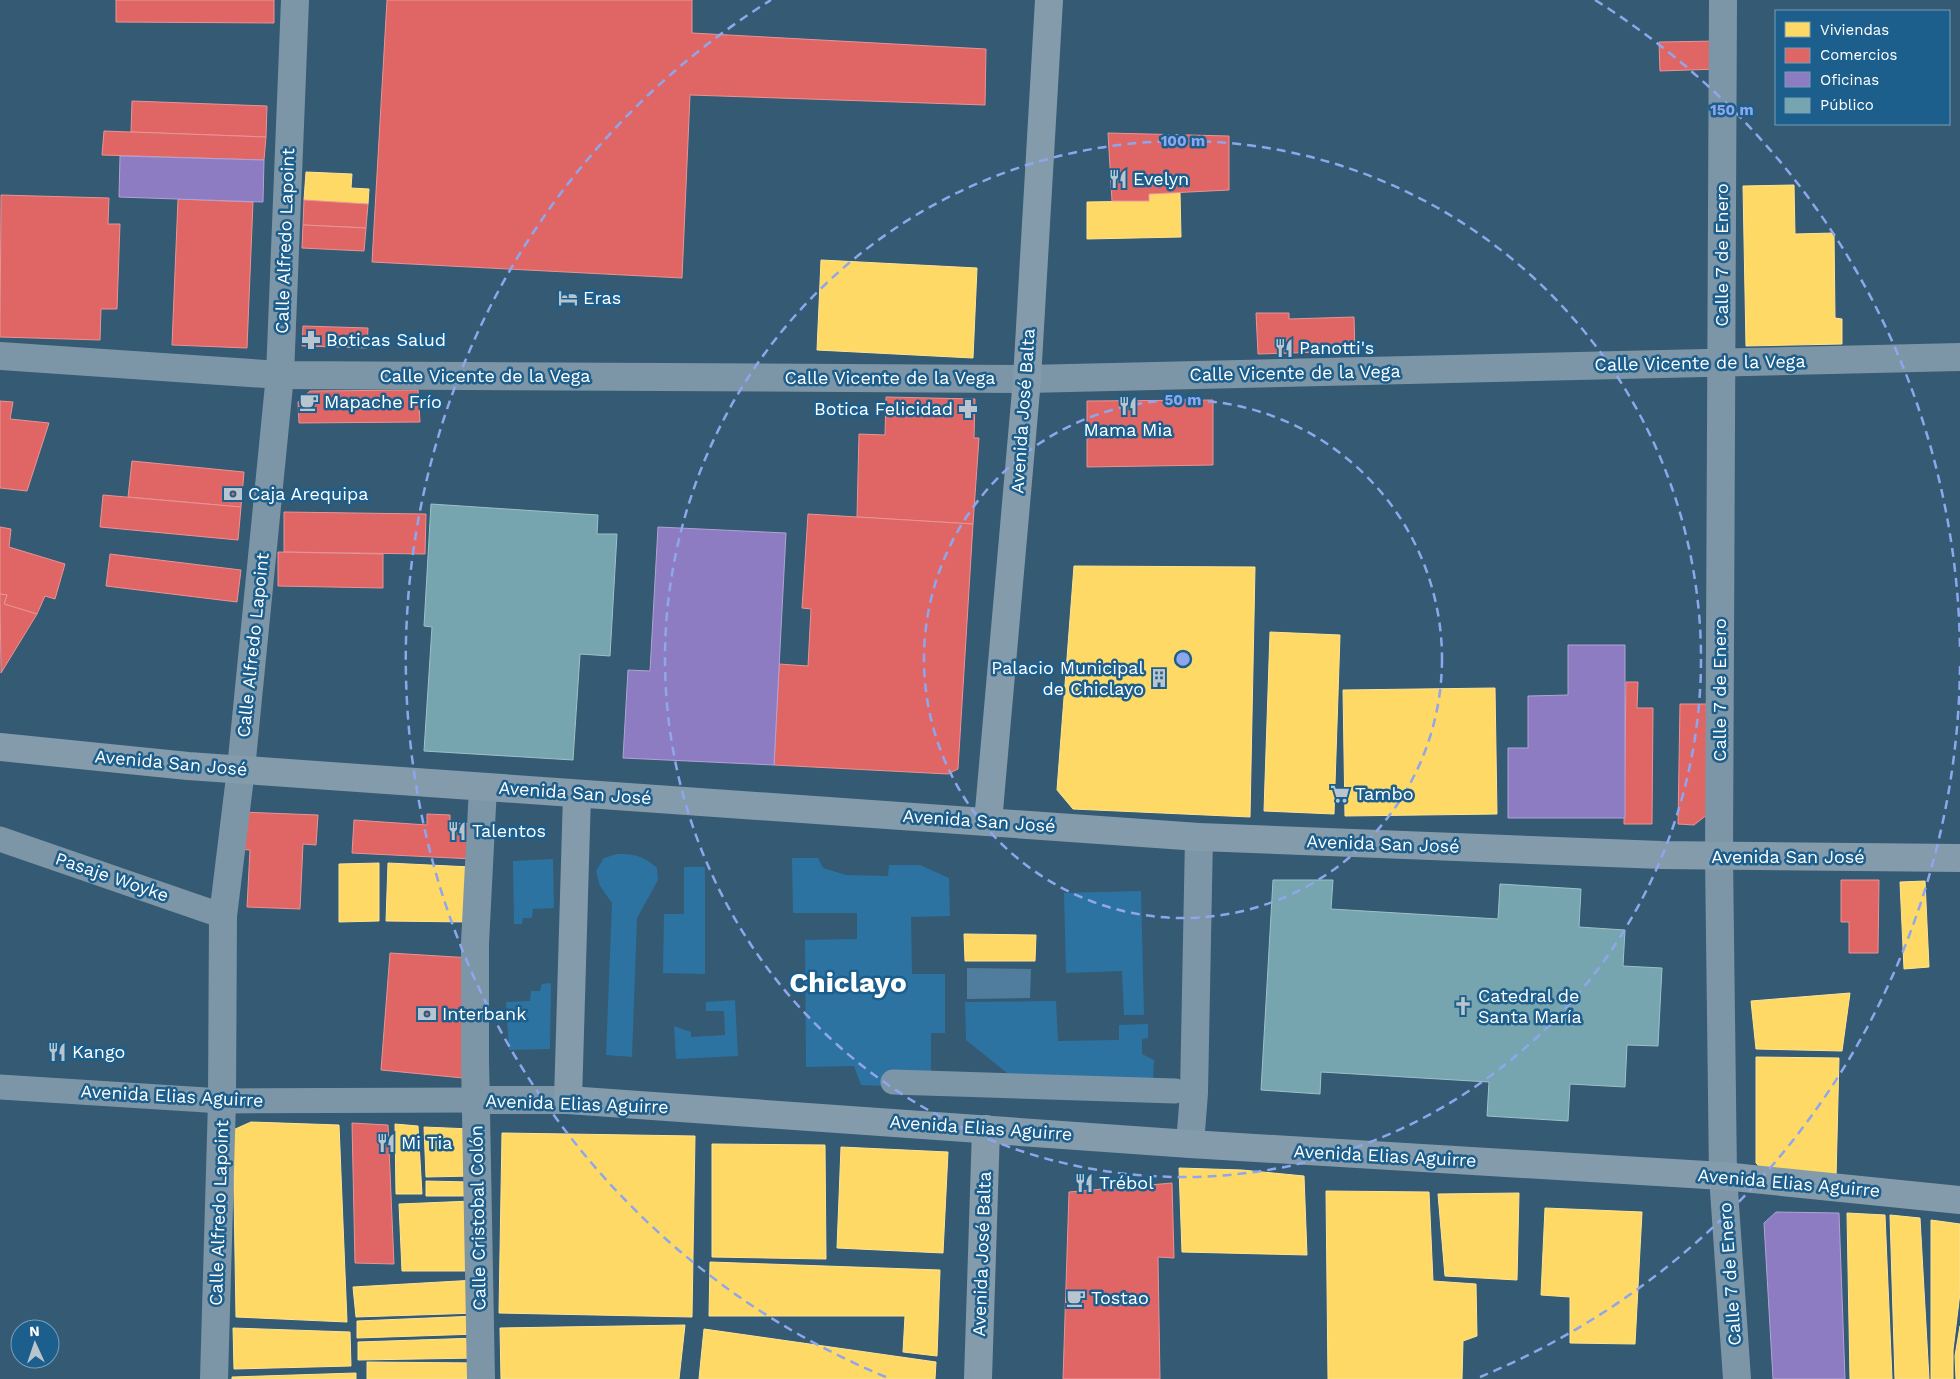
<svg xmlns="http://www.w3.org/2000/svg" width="1960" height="1379" viewBox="0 0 1960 1379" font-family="'Work Sans',sans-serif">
<rect width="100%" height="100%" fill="#355a73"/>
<!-- green -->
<g fill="#2d73a1">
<path d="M617,854C634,854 644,856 657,868L658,880L637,918L632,1057L606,1055L612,903L600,886L596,871L604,858Z"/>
<polygon points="792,858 818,858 823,868 846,875 888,876 889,865 920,865 949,878 950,916 911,917 912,974 945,974 945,1033 931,1033 931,1080 925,1088 861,1085 854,1066 806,1067 805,940 857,939 857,913 793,913"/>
<polygon points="553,859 554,908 533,909 532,918 523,918 522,924 514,924 513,861"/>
<polygon points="684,867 705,867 705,974 663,973 664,914 684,914"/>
<polygon points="1141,891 1144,1015 1124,1015 1122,971 1066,973 1064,893"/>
<polygon points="551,983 550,1049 509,1050 506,1002 530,1001 531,991 540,991 542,984"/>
<polygon points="735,1000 738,1056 676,1059 674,1026 691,1032 691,1037 725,1035 724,1011 706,1011 706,1002"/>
<polygon points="1056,1001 1058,1041 1119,1040 1119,1025 1148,1024 1148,1038 1142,1039 1142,1054 1154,1060 1153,1081 1012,1077 966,1040 965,1002"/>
</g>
<!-- water -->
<polygon fill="#507d9d" points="967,968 1031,969 1030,998 967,999"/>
<!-- homes -->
<g fill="#ffd966" stroke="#ffe494">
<polygon points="306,172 352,174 351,188 369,189 368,204 304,200"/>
<polygon points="1794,185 1795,234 1834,233 1835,318 1842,319 1842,344 1746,346 1743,186"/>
<polygon points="1180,193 1181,237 1087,239 1087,202 1149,201 1149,194"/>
<polygon points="821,260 977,268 973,358 817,350"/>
<polygon points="1074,566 1255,567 1250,817 1073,809 1057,790"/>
<polygon points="1270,632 1340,635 1334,814 1264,811"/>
<polygon points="1495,688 1497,814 1345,816 1343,690"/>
<polygon points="379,863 379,921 339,922 339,864"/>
<polygon points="388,863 471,867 469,922 386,921"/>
<polygon points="1925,881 1929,967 1904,969 1900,882"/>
<polygon points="964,934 1036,935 1035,961 965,961"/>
<polygon points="1850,993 1842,1051 1756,1049 1751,1001"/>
<polygon points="1756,1057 1839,1058 1836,1179 1771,1179 1756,1163"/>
<polygon points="251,1122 339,1125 347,1322 236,1317 233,1130"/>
<polygon points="395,1124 418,1126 422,1194 396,1194"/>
<polygon points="424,1127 471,1129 473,1176 426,1177"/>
<polygon points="502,1133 695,1136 692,1317 499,1313"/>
<polygon points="712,1144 825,1145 826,1259 712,1257"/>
<polygon points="841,1147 948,1152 943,1253 837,1248"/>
<polygon points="1179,1168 1242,1170 1304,1176 1307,1255 1182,1252"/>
<polygon points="426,1181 470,1182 471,1196 426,1196"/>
<polygon points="1326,1191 1429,1192 1433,1281 1476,1284 1477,1336 1463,1341 1462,1379 1328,1379"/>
<polygon points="1519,1193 1517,1280 1445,1276 1438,1194"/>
<polygon points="472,1201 475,1271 402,1271 399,1204"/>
<polygon points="1545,1208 1642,1212 1635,1344 1570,1343 1570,1297 1541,1295"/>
<polygon points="1847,1213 1885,1215 1892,1379 1850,1379"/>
<polygon points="1890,1215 1920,1218 1929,1379 1895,1379"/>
<polygon points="1931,1220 1960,1224 1960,1293 1953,1350 1953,1379 1931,1379"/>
<polygon points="710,1262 940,1270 937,1356 903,1352 905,1316 709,1316"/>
<polygon points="476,1280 477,1313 356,1317 353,1287"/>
<polygon points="477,1316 478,1334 357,1338 357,1321"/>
<polygon points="685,1325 679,1379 501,1379 500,1328"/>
<polygon points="1960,1326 1960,1379 1956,1379 1955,1356"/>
<polygon points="233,1328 350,1332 351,1366 234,1369"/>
<polygon points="704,1329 936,1362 935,1379 699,1379"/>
<polygon points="478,1338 478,1358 358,1360 358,1342"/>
<polygon points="367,1362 478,1363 478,1379 367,1379"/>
<polygon points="356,1373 356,1379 232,1379 232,1377"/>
</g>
<!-- shops -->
<g fill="#e06666" stroke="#e99494">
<polygon points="116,0 274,0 274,23 116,22"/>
<polygon points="387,0 692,0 692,33 986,49 985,105 690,95 682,278 372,262"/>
<polygon points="1718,41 1718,69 1660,71 1659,42"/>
<polygon points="132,101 267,106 266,137 131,132"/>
<polygon points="104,131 266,137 264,160 102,155"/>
<polygon points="1108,133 1229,136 1229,190 1149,194 1149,201 1112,201"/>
<polygon points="1,195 109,198 108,224 120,224 117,309 101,309 100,340 0,337"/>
<polygon points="178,199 253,202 247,348 172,345"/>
<polygon points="304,200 368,204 366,228 303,225"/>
<polygon points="303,225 366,228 364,251 302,248"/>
<polygon points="1256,313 1289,313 1289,319 1354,317 1355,351 1258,354"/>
<polygon points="303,326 368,328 367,348 302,346"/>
<polygon points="418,390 420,422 299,423 298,402 310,391"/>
<polygon points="886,397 975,399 974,438 979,438 973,524 857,517 859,434 885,435"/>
<polygon points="1213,400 1213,465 1087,467 1087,401"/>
<polygon points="0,401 13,402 10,419 49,423 27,491 0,488"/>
<polygon points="132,461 244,472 241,507 128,497"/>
<polygon points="103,495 241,507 238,540 100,527"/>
<polygon points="284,512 426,514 425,554 284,552"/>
<polygon points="808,514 973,524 958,769 948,774 774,765 779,664 808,666 811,609 802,608"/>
<polygon points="0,527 11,529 9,547 65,564 55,599 45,596 37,614 4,604 7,595 0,594"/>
<polygon points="278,552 383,554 383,588 278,586"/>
<polygon points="110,554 241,570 237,602 106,586"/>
<polygon points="0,594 7,595 4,604 37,614 1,673"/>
<polygon points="1626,682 1638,682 1637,708 1653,708 1652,824 1624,824"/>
<polygon points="1680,704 1709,704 1708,814 1694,825 1678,824"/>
<polygon points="241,812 318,815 316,845 303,844 300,909 247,907 250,850 239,849"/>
<polygon points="427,814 450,815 450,823 475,824 473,859 352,853 354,820 427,825"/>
<polygon points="1841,880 1879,880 1878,953 1849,953 1849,922 1841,922"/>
<polygon points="390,953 472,958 463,1078 381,1070"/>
<polygon points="352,1123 388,1125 394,1264 355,1263"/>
<polygon points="1172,1183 1174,1258 1158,1257 1160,1379 1063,1379 1069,1192"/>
</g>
<!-- offices -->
<g fill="#8e7cc3" stroke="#b0a3d5">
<polygon points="120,156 264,160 263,202 119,197"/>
<polygon points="658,527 786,533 774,765 623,758 628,670 650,671"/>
<polygon points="1568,645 1625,645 1625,818 1508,818 1508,748 1528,748 1528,696 1568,695"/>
<polygon points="1776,1212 1839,1213 1845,1379 1773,1379 1764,1223"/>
</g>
<!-- public -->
<g fill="#76a5af" stroke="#9fc0c7">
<polygon points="431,504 598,515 597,534 617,534 610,656 580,654 573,760 424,751 432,627 424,626"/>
<polygon points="1273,880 1333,880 1331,909 1498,919 1500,884 1581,889 1579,927 1625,930 1623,966 1662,968 1658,1046 1627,1045 1625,1087 1570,1084 1568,1121 1487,1116 1489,1082 1321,1072 1320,1094 1261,1090"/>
</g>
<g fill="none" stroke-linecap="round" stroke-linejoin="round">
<!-- pedestrian -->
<g stroke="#7c96a7" stroke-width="25">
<polyline points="0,839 223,916"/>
<polyline points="893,1082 1175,1091"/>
<polyline points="0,1087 222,1101 476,1100"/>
</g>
<!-- minor -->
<g stroke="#7c96a7" stroke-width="28">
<polyline points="1723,0 1719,856 1723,1176 1737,1379"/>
<polyline points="0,356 280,375 1027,379 1960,357"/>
<polyline points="476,1100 568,1100"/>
<polyline points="1190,1144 1194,1093 1199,837"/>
<polyline points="214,1379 222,1101 223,916 241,769 280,375 295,0"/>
<polyline points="481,1379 475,1059 475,943 483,787"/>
</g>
<!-- secondary -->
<g stroke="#849bac" stroke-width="28">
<polyline points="0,747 188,766 1199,837 1661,855 1960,858"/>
<polyline points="577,794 568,1100 1190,1144 1723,1176 1960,1200"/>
<polyline points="988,822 1027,379 1049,0"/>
<polyline points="978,1379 986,1129"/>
</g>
</g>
<!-- distance rings -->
<g fill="none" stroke="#8ea6ec" stroke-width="2.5" stroke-dasharray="9 6">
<circle cx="1183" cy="659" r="259"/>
<circle cx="1183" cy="659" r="518"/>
<path d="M1960 666A777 777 0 0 1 1480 1377M886 1377A777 777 0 0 1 771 0M1595 0A777 777 0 0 1 1960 652"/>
</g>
<!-- icons -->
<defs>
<g id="restaurant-bare" transform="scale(1.5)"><path d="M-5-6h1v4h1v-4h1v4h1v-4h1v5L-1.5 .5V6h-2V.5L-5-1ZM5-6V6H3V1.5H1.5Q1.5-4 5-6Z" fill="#b8c5ce" stroke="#1c5e8c" stroke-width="2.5" paint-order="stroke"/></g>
<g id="hotel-bare" transform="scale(1.5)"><path d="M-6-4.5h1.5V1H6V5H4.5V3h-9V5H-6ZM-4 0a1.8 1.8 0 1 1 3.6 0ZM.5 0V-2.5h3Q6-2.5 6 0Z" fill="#b8c5ce" stroke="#1c5e8c" stroke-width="2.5" paint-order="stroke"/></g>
<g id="pharmacy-bare" transform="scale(1.5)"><path d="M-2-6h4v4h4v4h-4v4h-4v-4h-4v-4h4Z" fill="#b8c5ce" stroke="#1c5e8c" stroke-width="2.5" paint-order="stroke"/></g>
<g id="cafe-bare" transform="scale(1.5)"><path d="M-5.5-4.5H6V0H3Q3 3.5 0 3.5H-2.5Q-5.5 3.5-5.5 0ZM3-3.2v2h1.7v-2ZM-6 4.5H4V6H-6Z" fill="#b8c5ce" stroke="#1c5e8c" stroke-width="2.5" paint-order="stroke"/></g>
<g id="bank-bare" transform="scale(1.5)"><path d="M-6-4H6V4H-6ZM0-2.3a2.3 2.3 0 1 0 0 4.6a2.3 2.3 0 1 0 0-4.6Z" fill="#b8c5ce" stroke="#1c5e8c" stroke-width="2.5" paint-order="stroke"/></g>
<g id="building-bare" transform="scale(1.5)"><path d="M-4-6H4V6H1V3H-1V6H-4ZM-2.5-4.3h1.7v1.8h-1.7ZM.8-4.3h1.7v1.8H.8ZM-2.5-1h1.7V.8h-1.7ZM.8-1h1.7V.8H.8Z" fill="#b8c5ce" stroke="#1c5e8c" stroke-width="2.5" paint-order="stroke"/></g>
<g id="supermarket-bare" transform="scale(1.5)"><path d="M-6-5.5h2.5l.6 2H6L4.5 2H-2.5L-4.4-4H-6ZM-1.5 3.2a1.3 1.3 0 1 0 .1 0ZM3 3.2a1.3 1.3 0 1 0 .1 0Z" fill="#b8c5ce" stroke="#1c5e8c" stroke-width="2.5" paint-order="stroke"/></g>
<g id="church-bare" transform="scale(1.5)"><path d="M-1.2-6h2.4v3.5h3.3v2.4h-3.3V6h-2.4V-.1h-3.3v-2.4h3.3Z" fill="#b8c5ce" stroke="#1c5e8c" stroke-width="2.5" paint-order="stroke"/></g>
</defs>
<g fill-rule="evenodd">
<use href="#restaurant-bare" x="1118" y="179"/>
<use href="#hotel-bare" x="568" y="298"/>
<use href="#pharmacy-bare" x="311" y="340"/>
<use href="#restaurant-bare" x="1284" y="348"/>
<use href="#cafe-bare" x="309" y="402"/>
<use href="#restaurant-bare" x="1128" y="406"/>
<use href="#pharmacy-bare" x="968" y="409"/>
<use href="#bank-bare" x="233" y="494"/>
<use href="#building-bare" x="1159" y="678"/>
<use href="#supermarket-bare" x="1340" y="794"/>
<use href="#restaurant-bare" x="457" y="831"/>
<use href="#church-bare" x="1463" y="1006"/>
<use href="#bank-bare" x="427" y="1014"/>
<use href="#restaurant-bare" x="57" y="1052"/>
<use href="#restaurant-bare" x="386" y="1143"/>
<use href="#restaurant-bare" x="1084" y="1183"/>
<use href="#cafe-bare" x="1076" y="1298"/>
</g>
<g text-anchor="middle" stroke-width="5" stroke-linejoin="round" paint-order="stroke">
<!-- poi labels -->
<g font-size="18" fill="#fff" stroke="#1c5e8c" text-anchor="start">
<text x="1133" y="185">Evelyn</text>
<text x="583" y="304">Eras</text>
<text x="326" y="346">Boticas Salud</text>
<text x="1299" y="354">Panotti's</text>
<text x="324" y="408">Mapache Frío</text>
<text x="953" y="415" text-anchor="end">Botica Felicidad</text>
<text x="1128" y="436" text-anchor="middle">Mama Mia</text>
<text x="248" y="500">Caja Arequipa</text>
<text x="1144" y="674" text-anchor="end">Palacio Municipal<tspan x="1144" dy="21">de Chiclayo</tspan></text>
<text x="1355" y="800">Tambo</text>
<text x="472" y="837">Talentos</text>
<text x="1478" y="1002">Catedral de<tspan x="1478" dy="21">Santa María</tspan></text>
<text x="442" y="1020">Interbank</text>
<text x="72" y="1058">Kango</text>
<text x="401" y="1149">Mi Tia</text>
<text x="1099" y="1189">Trébol</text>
<text x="1091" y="1304">Tostao</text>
</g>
<!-- street labels -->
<g font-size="18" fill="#fff" stroke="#1c5e8c">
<text transform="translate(285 241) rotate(-88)" y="6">Calle Alfredo Lapoint</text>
<text transform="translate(1722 255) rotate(-90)" y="6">Calle 7 de Enero</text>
<text transform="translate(1700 363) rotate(-1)" y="6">Calle Vicente de la Vega</text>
<text transform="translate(1295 373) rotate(-1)" y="6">Calle Vicente de la Vega</text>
<text x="485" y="382">Calle Vicente de la Vega</text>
<text x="890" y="384">Calle Vicente de la Vega</text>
<text transform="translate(1023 411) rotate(-86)" y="6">Avenida José Balta</text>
<text transform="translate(253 645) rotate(-84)" y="6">Calle Alfredo Lapoint</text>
<text transform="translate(1720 690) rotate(-90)" y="6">Calle 7 de Enero</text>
<text transform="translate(171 763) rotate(5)" y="6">Avenida San José</text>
<text transform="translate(575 793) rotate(4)" y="6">Avenida San José</text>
<text transform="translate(979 821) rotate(4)" y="6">Avenida San José</text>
<text transform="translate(1383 844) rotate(2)" y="6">Avenida San José</text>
<text x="1788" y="863">Avenida San José</text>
<text transform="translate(112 877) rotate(19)" y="6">Pasaje Woyke</text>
<text transform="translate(172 1096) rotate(3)" y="6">Avenida Elias Aguirre</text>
<text transform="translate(577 1104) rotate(2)" y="6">Avenida Elias Aguirre</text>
<text transform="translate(981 1128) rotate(4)" y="6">Avenida Elias Aguirre</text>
<text transform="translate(1385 1156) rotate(3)" y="6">Avenida Elias Aguirre</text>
<text transform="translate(1789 1183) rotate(5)" y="6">Avenida Elias Aguirre</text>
<text transform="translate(219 1213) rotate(-88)" y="6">Calle Alfredo Lapoint</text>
<text transform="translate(478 1218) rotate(-91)" y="6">Calle Cristobal Colón</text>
<text transform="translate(982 1254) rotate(-88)" y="6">Avenida José Balta</text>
<text transform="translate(1730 1274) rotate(-94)" y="6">Calle 7 de Enero</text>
</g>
<!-- town labels -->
<g font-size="28" font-weight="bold" fill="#fff" stroke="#1c5e8c">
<text x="848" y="992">Chiclayo</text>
</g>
</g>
<circle cx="1183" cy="659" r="8" fill="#8ea6ec" stroke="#1c5e8c" stroke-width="2.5"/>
<g font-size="15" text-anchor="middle" font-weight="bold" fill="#8ea6ec" stroke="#1c5e8c" stroke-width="5" stroke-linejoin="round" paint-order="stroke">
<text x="1732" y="115">150 m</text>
<text x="1183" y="146">100 m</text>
<text x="1183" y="405">50 m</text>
</g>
<!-- legend -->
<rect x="1775" y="10" width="175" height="115" fill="#1c5e8c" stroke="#779eba"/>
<rect x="1785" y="22" width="25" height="15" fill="#ffd966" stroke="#779eba"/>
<text x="1820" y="35" font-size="15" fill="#ffffff">Viviendas</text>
<rect x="1785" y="48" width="25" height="15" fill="#e06666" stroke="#779eba"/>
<text x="1820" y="60" font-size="15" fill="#ffffff">Comercios</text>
<rect x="1785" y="72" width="25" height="15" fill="#8e7cc3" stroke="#779eba"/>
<text x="1820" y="85" font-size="15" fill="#ffffff">Oficinas</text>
<rect x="1785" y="98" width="25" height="15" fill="#76a5af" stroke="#779eba"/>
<text x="1820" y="110" font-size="15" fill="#ffffff">Público</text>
<!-- north arrow -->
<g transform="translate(35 1344) rotate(357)"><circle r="24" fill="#1c5e8c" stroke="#779eba"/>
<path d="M0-4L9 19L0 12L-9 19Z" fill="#b8c5ce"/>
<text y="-8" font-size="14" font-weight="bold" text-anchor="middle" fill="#ffffff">N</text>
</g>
</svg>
